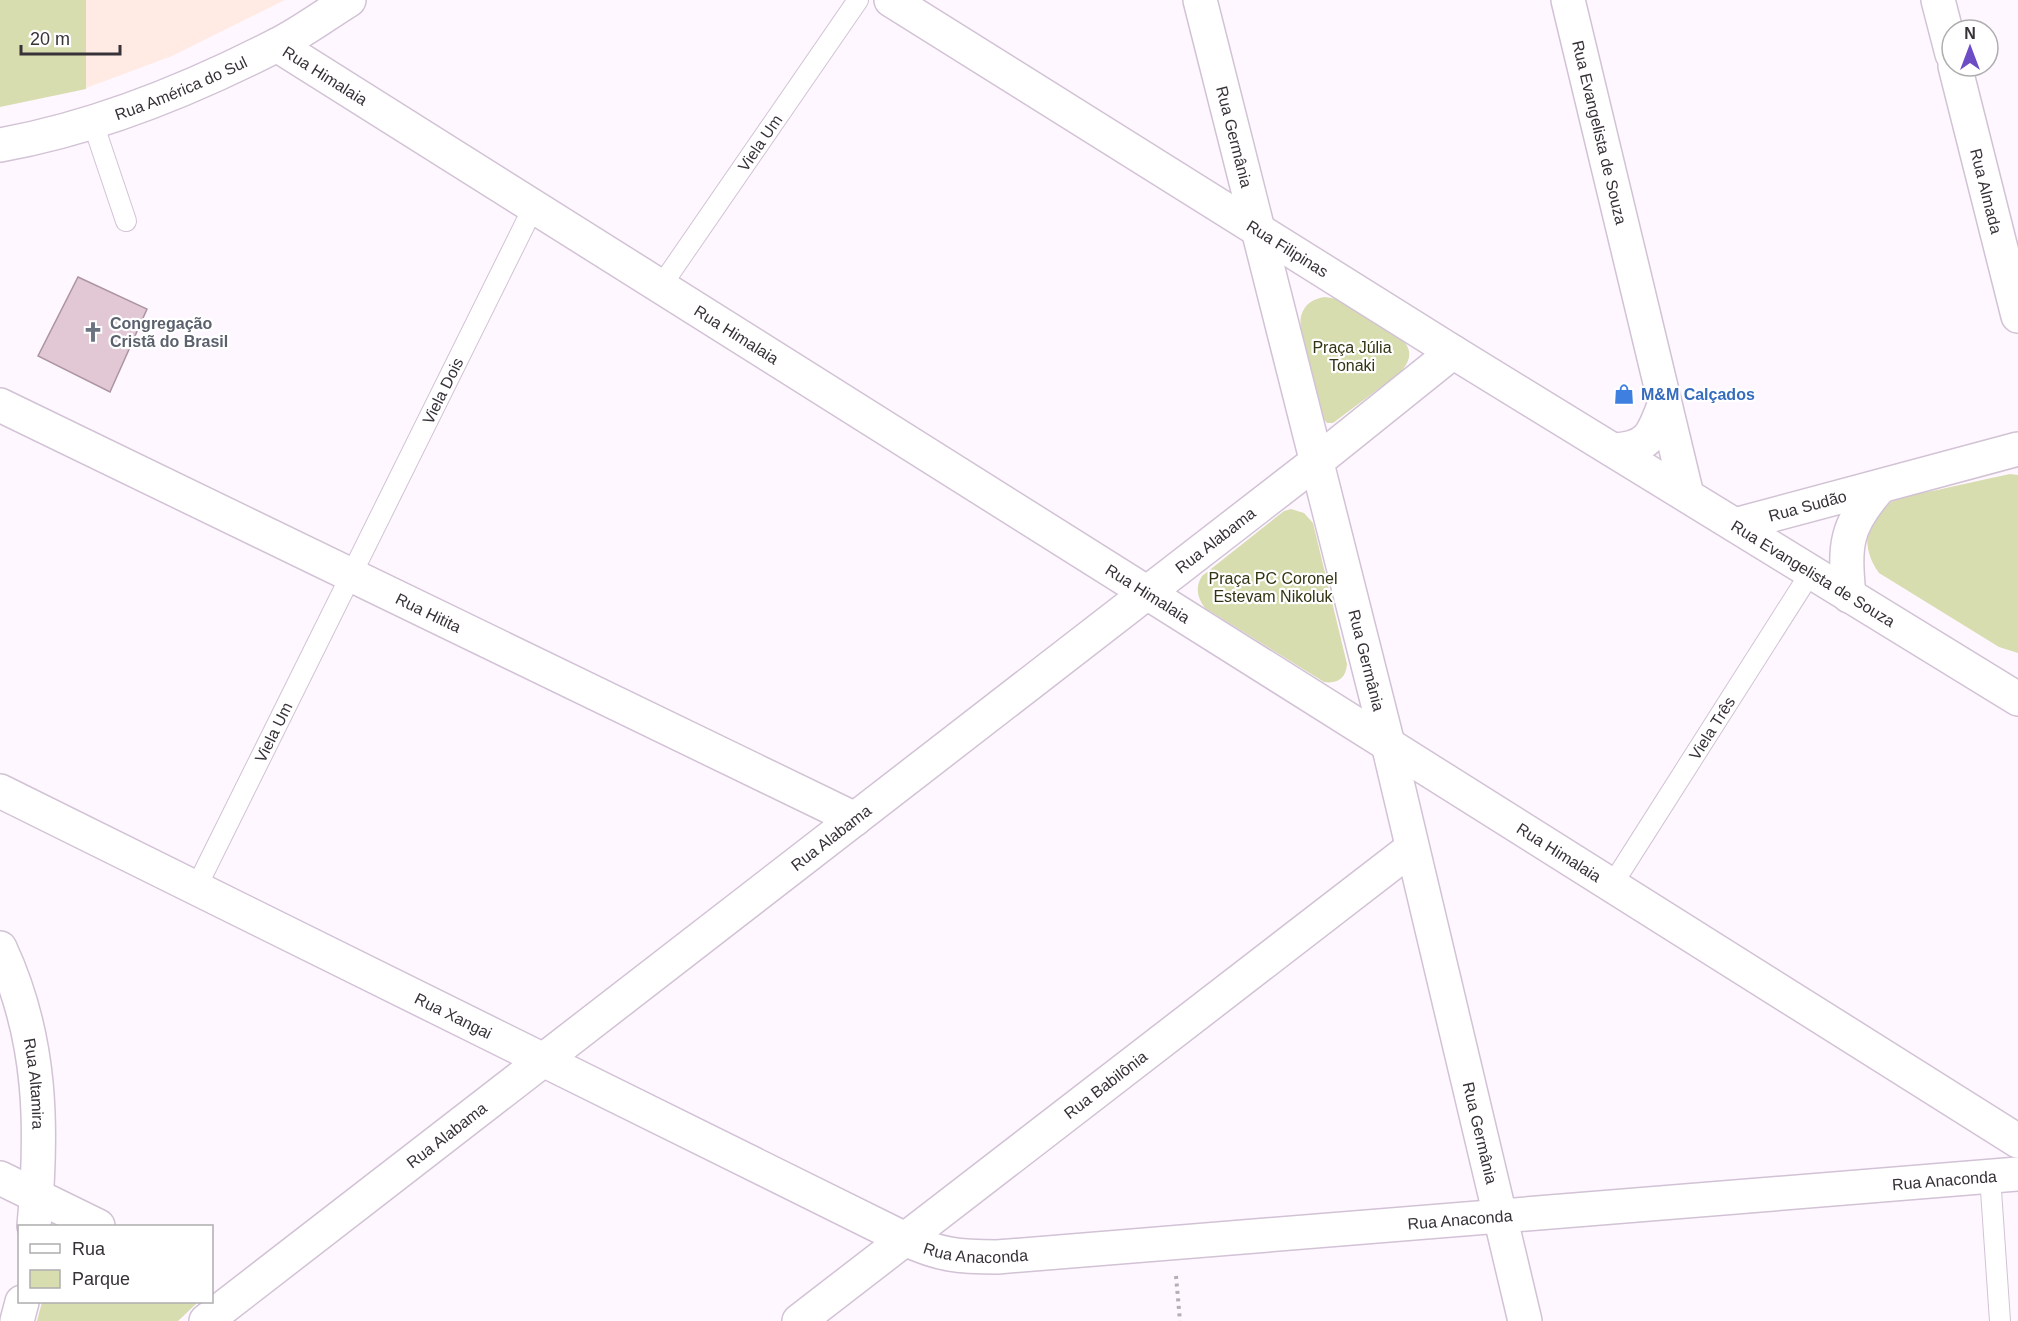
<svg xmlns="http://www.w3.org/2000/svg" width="2018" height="1321" viewBox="0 0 2018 1321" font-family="Helvetica,sans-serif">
<rect width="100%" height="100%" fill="#fef7ff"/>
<!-- education -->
<polygon fill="#ffebe3" points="86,0 285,0 172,56 86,88"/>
<!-- green -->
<g fill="#d8ddaf">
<polygon points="0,0 86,0 86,89 0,107"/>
<path d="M1325,297L1338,299L1401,338C1413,350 1411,360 1401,372L1333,423H1327L1323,418C1318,398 1297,333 1301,316C1305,303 1313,299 1325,297Z"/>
<path d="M2010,474L2018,475V653L1999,647L1879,573C1860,547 1863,515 1895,500C1910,494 1930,492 1946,488C1967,483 1988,479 2010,474Z"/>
<path d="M1291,509L1304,513L1313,523L1347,664C1346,678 1338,684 1324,682L1205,608C1197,598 1195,587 1202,576L1284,511Z"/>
<polygon points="42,1302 196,1302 196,1304 178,1321 37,1321"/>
</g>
<!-- building -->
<polygon fill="#e1c8d4" stroke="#ac95a0" stroke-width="1.5" points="78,277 147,309 110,392 38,356"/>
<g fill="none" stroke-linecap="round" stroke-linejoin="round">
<!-- lane casing -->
<g stroke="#d2c2d5" stroke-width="22">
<g id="lane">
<polyline points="93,123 126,221"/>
<path id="s1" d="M661,286L858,0"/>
<path id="s2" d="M1612,885L1811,572"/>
<path id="s3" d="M196,888L534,206"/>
<polyline points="1990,1176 2000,1321"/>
</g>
</g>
<!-- street casing -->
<g stroke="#d2c2d5" stroke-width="36">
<g id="street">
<path id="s4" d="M1200,0L1388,744L1525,1321"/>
<path id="s5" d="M1568,0L1687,495"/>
<polyline points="1938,0 1952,54"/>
<path id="s6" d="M277,45L2018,1141"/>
<path id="s7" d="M1955,66L2018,316"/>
<path id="s8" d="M0,405L855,819"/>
<path d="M1613,450C1648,449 1653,435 1664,405"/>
<path id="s9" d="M1735,525L2018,449"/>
<path d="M1849,596C1844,545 1845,526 1880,487"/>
<path id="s10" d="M0,791L905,1239C939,1255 959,1257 997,1257L2018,1174"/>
<path id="s11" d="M0,948C42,1038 43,1128 34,1226"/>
<polyline points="0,1178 98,1226"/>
<polyline points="17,1321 22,1302"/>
<path id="s12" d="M206,1321L1316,462L1453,352"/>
<path id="s13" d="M799,1321L1412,848"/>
</g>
</g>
<!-- secondary casing -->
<g stroke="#d2c2d5" stroke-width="36">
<g id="secondary">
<path id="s14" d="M891,0L1453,352L2018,699"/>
<path id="s15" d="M0,145C96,128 189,90 275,46C301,33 325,15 349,0"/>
</g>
</g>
<!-- path -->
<polyline stroke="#b4aeb5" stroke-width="4" stroke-dasharray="3 4.5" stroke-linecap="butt" points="1176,1276 1180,1321"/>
<!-- lane -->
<use href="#lane" stroke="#fff" stroke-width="20"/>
<!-- street -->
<use href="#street" stroke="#fff" stroke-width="33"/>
<!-- secondary -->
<use href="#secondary" stroke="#fff" stroke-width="33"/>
</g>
<!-- icons -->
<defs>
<g id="church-bare" transform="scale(1.62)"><path d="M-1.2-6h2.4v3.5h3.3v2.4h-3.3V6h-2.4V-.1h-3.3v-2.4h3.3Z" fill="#6b7280" stroke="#fff" stroke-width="2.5" paint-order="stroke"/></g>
<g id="shop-bare" transform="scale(1.62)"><path d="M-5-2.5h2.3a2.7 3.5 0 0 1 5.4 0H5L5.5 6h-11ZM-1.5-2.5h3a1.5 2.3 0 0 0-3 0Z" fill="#3f7fe0" stroke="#fff" stroke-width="2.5" paint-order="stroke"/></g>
</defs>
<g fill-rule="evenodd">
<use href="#church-bare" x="93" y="332"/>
<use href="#shop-bare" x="1624" y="394"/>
</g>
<g text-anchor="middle" stroke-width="4.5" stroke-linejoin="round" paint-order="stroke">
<!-- street labels -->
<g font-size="16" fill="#373138" stroke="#fff">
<text dy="6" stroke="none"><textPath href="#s6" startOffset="57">Rua Himalaia</textPath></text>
<text dy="6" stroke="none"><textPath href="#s15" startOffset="190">Rua América do Sul</textPath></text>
<text dy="6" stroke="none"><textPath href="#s5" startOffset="136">Rua Evangelista de Souza</textPath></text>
<text dy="6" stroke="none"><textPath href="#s4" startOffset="141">Rua Germânia</textPath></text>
<text dy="6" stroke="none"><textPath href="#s1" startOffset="174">Viela Um</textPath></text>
<text dy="6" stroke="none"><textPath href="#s7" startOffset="129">Rua Almada</textPath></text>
<text dy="6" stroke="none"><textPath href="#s14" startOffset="468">Rua Filipinas</textPath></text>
<text dy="6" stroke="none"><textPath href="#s6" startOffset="543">Rua Himalaia</textPath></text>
<text dy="6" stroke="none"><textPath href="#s3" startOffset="555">Viela Dois</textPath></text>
<text dy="6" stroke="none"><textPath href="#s9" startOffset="75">Rua Sudão</textPath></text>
<text dy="6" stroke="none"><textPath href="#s12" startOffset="1276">Rua Alabama</textPath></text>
<text dy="6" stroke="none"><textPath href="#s14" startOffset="1086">Rua Evangelista de Souza</textPath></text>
<text dy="6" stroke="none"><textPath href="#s6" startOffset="1029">Rua Himalaia</textPath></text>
<text dy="6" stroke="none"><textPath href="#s8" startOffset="476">Rua Hitita</textPath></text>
<text dy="6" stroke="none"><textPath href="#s4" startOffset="681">Rua Germânia</textPath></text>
<text dy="6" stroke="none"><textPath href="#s2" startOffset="186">Viela Três</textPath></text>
<text dy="6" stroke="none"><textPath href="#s3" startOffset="174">Viela Um</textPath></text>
<text dy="6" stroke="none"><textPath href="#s12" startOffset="790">Rua Alabama</textPath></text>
<text dy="6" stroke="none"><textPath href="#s6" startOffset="1515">Rua Himalaia</textPath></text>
<text dy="6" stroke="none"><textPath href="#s10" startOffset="506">Rua Xangai</textPath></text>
<text dy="6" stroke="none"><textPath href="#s11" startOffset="141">Rua Altamira</textPath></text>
<text dy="6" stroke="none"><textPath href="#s13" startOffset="387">Rua Babilônia</textPath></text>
<text dy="6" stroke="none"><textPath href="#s4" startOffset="1167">Rua Germânia</textPath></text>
<text dy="6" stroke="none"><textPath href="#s12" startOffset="304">Rua Alabama</textPath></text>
<text dy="6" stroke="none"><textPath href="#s10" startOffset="2055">Rua Anaconda</textPath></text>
<text dy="6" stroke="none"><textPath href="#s10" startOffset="1569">Rua Anaconda</textPath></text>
<text dy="6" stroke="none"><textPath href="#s10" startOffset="1083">Rua Anaconda</textPath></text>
</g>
<!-- worship labels -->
<g font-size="16" font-weight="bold" fill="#5b616d" stroke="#fff" text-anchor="start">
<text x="110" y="329">Congregação<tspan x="110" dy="18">Cristã do Brasil</tspan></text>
</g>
<!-- park labels -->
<g font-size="16" fill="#323412" stroke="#fff">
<text x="1352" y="353">Praça Júlia<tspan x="1352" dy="18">Tonaki</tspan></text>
<text x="1273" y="584">Praça PC Coronel<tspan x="1273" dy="18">Estevam Nikoluk</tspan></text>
</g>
<!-- shop labels -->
<g font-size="16" font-weight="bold" fill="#366cbe" stroke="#fff" text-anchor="start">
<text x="1641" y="400">M&amp;M Calçados</text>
</g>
</g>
<!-- legend -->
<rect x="18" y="1225" width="195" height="78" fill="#ffffff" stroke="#afadaf" stroke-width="1.5"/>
<rect x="30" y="1244" width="30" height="9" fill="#ffffff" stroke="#afadaf" stroke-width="1.5"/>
<text x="72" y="1255" font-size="18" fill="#373138">Rua</text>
<rect x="30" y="1270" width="30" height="18" fill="#d8ddaf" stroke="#afadaf" stroke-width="1.5"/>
<text x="72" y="1285" font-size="18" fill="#373138">Parque</text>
<!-- north arrow -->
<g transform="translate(1970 48)"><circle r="28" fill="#ffffff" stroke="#afadaf" stroke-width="1.5"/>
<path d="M0-4.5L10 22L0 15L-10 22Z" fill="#6d4dc6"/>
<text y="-9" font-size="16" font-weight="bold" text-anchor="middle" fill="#373138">N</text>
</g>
<!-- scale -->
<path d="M21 45v9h99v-9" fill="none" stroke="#373138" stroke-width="3"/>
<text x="30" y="45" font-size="18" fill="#373138" stroke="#ffffff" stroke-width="4.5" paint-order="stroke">20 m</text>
</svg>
